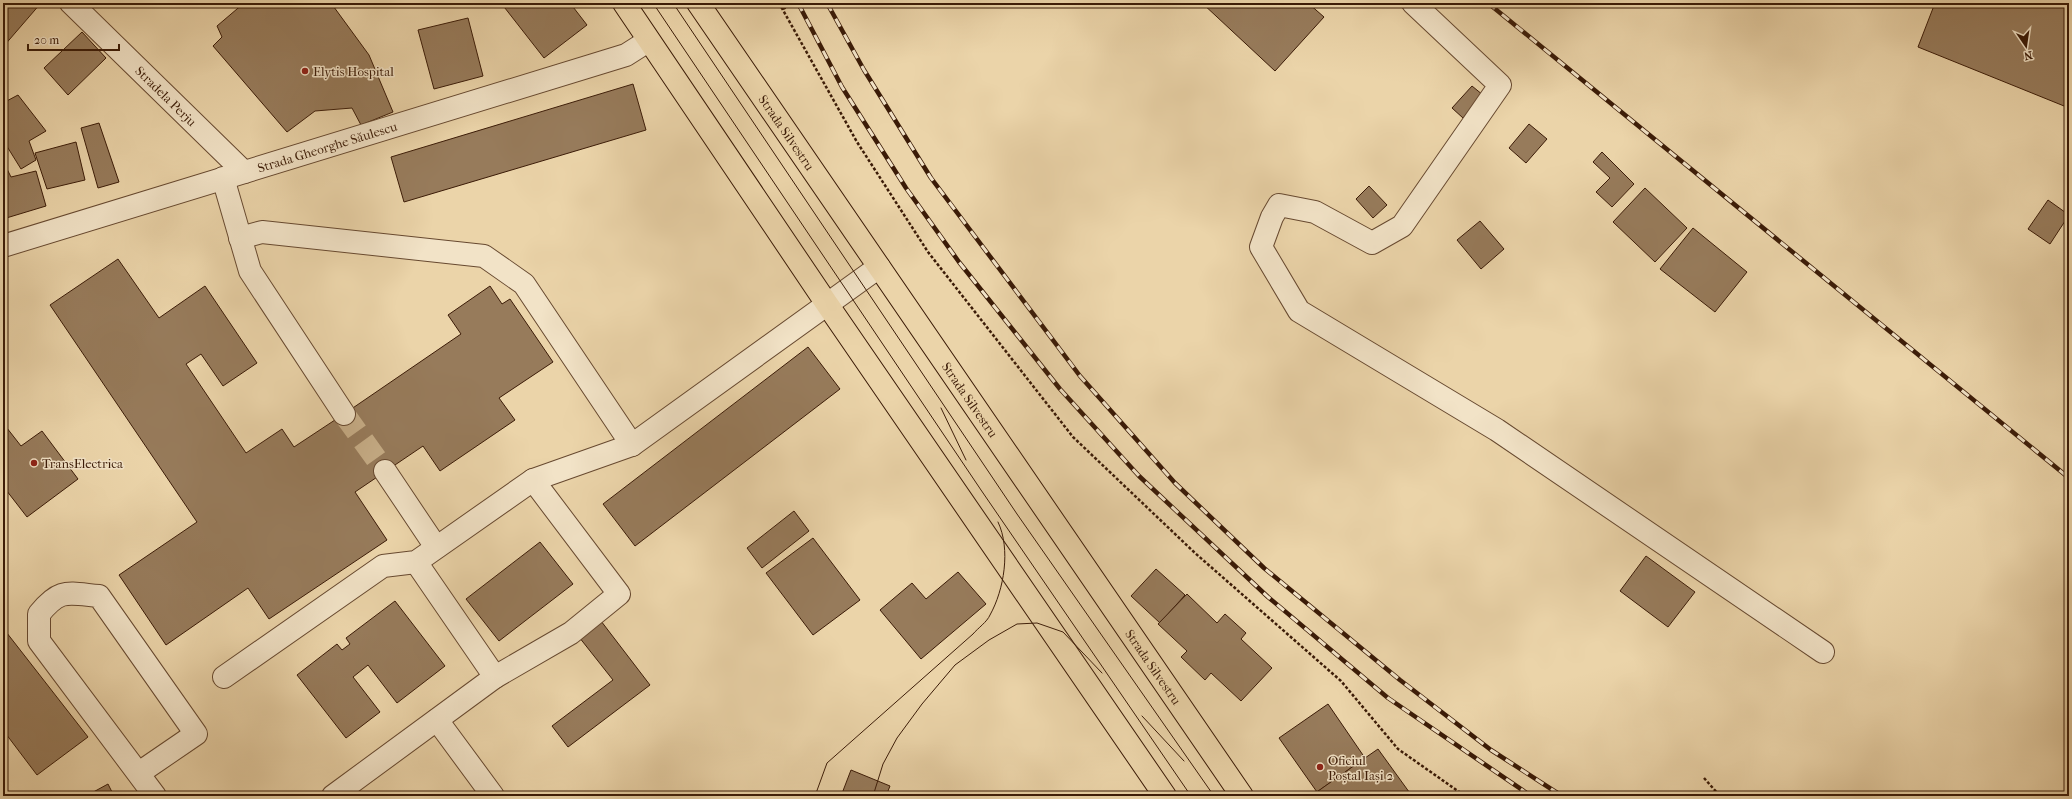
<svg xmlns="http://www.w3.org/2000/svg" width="2072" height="799" viewBox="0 0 2072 799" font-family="'IM FELL French Canon',serif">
<rect width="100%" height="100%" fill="#ebd4a9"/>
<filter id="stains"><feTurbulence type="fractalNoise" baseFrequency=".005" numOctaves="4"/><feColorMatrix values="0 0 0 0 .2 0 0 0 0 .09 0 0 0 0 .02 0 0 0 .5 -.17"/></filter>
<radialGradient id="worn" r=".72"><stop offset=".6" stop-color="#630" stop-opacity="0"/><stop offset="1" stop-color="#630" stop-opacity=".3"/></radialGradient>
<!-- building -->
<g fill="#977b5b" stroke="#3b1b07">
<polygon points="3,3 41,3 3,47"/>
<polygon points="244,3 331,3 369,55 393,112 361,125 352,108 315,111 287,132 213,46 222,37 217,26"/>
<polygon points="501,3 570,3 587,25 544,58"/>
<polygon points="1202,3 1308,3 1324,17 1275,71"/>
<polygon points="1935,3 2069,3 2069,108 1918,47"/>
<polygon points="468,18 483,76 434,89 418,30"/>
<polygon points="82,32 106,58 68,95 44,68"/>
<polygon points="3,47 7,51 3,56"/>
<polygon points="633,84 646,130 404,202 391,157"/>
<polygon points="1472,86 1483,95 1463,118 1452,108"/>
<polygon points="18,95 46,131 29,141 36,160 21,169 3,140 3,103"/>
<polygon points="99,123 119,182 98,188 81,128"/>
<polygon points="1529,124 1547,139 1526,163 1509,148"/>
<polygon points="76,142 85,180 47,189 35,153"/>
<polygon points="1602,152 1634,184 1612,207 1596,192 1610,178 1593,162"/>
<polygon points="3,161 11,177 36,171 46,206 3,219"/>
<polygon points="1369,186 1387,205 1373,218 1356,199"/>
<polygon points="1645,188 1687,228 1655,262 1613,222"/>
<polygon points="2048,200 2069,215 2050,244 2028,229"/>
<polygon points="1480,221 1504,249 1481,269 1457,240"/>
<polygon points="1693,228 1747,272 1715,312 1660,269"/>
<polygon points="118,259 159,318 205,286 257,363 223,386 201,354 186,364 246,453 282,429 294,447 344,414 461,334 448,315 490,286 502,304 510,299 553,362 499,398 515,420 440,471 423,446 355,492 387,540 269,619 248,588 166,645 119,575 197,522 50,305"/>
<polygon points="808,347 840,389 635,546 603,504"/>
<polygon points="3,423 21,446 42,431 78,479 27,517 3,486"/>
<polygon points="794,511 809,531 762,568 747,548"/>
<polygon points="813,538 860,600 813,635 766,573"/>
<polygon points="540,542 573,584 499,641 466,599"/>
<polygon points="1646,556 1695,592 1668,627 1620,591"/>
<polygon points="1156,569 1185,595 1160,623 1131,596"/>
<polygon points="958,572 986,604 921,659 880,610 912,583 926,599"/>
<polygon points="1187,594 1217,623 1225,614 1246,633 1241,639 1272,668 1241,701 1211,673 1205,680 1181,657 1187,651 1158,624"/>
<polygon points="395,601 445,666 397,703 368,665 353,677 380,712 346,738 297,675 337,644 342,650 350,644 346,638"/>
<polygon points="601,621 650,685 568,747 552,726 613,680 579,637"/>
<polygon points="3,628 88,737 37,775 3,730"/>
<polygon points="1328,704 1365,758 1317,792 1279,738"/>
<polygon points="1378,749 1412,796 1311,796 1365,758"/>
<polygon points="851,770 890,786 886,796 841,796"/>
<polygon points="108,784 114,796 86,796"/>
</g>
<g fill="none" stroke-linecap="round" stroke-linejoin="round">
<!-- minor-tunnel -->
<polyline stroke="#c8af89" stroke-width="22" stroke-dasharray="22 11" stroke-linecap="butt" points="344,414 385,471"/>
<!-- minor casing -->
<g stroke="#674930" stroke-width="24">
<g id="minor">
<path id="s1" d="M71,3L244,172"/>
<polyline points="1413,3 1500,85 1402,226 1372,243 1315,212 1279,205 1272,217 1261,247 1299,311 1497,430 1823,652"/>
<polyline points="223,178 250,271 344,414"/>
<polyline points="240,238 262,232 484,256 524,284 632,445"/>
<path id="s2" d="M3,246L626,55L648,41"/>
<polyline points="385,471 436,547"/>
<polyline points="224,677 383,566 416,562 533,480 632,445 879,267"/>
<polyline points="495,677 571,633 619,594 533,480"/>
<polyline points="437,720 493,796"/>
<path d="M139,773L196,734L99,596C67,593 60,588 39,614V641L155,796"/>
<polyline points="333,796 495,677 416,562"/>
</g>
</g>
<!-- major casing -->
<g stroke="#3b1b07" stroke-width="24">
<g id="major">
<polyline points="624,3 827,304 1165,796"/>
<path id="s3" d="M698,3L1242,796"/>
</g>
</g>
<!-- path -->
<g stroke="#3b1b07" stroke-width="2.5" stroke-dasharray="3 2" stroke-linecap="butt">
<polyline points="779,3 857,142 928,252 1073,437 1195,553 1341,681 1398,749 1465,796"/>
<polyline points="783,9 795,3"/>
<polyline points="1704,778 1720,796"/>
</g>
<!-- minor -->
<use href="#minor" stroke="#f2e3c7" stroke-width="22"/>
<!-- major -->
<use href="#major" stroke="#ebd4a9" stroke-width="22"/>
<!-- tram -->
<g stroke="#3b1b07" stroke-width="1">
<polyline points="653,3 981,490 1191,796"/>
<polyline points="673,3 1017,514 1214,796"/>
<polyline points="941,408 966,460"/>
<polyline points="1142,716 1184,761"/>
<path d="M815,796L827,763L973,634C978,628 987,622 990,615C1004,590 1011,549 998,522"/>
<polyline points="873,796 883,764 897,738 922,704 955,665 989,640 1017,624 1037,623 1063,632 1102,673"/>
</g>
<!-- rail casing -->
<g stroke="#3b1b07" stroke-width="4.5">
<g id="rail">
<polyline points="798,3 842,87 906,188 959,262 1060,389 1139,476 1268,597 1388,698 1531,796"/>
<polyline points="827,3 864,70 931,178 1080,376 1175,483 1264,568 1400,680 1491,750 1562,796"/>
<polyline points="1488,3 2069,478"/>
</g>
</g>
<!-- rail -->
<use href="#rail" stroke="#f2e3c7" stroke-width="3" stroke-dasharray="9" stroke-linecap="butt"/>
</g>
<!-- markers -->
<g fill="#8f2418" stroke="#f2e3c7" stroke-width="1.5">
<circle cx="305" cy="71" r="4"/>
<circle cx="34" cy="463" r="4"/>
<circle cx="1320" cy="767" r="4"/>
</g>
<g text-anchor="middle" stroke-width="3" stroke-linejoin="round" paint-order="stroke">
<!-- poi labels -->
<g font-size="13" fill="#3b1b07" stroke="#f2e3c7" text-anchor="start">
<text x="313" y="76">Elytis Hospital</text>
<text x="42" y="468">TransElectrica</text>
<text x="1328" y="765">Oficiul<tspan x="1328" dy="15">Poștal Iași 2</tspan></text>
</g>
<!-- street labels -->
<g font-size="13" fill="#3b1b07" stroke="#f2e3c7">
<text dy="5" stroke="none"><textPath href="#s1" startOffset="133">Stradela Perju</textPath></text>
<text dy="5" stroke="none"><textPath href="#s3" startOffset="157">Strada Silvestru</textPath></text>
<text dy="5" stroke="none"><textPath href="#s2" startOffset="339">Strada Gheorghe Săulescu</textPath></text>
<text dy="5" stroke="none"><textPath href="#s3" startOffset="481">Strada Silvestru</textPath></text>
<text dy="5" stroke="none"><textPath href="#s3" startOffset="805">Strada Silvestru</textPath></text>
</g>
</g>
<!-- margin -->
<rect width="2072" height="799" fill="none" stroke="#ebd4a9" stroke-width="16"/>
<rect x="4" y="4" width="2064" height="791" fill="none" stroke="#3b1b07" stroke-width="2"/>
<rect x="8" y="8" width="2056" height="783" fill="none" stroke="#3b1b07"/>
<!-- north arrow -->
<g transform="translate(2026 46) rotate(167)" stroke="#f2e3c7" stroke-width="3" paint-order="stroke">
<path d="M0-3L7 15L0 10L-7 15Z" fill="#3b1b07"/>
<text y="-6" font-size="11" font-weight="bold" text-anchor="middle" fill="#3b1b07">N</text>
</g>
<!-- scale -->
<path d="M28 44v6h91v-6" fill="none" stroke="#3b1b07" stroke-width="2"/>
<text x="34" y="44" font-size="12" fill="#3b1b07" stroke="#f2e3c7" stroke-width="3" paint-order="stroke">20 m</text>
<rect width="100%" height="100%" filter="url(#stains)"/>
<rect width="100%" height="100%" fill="url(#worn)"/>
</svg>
